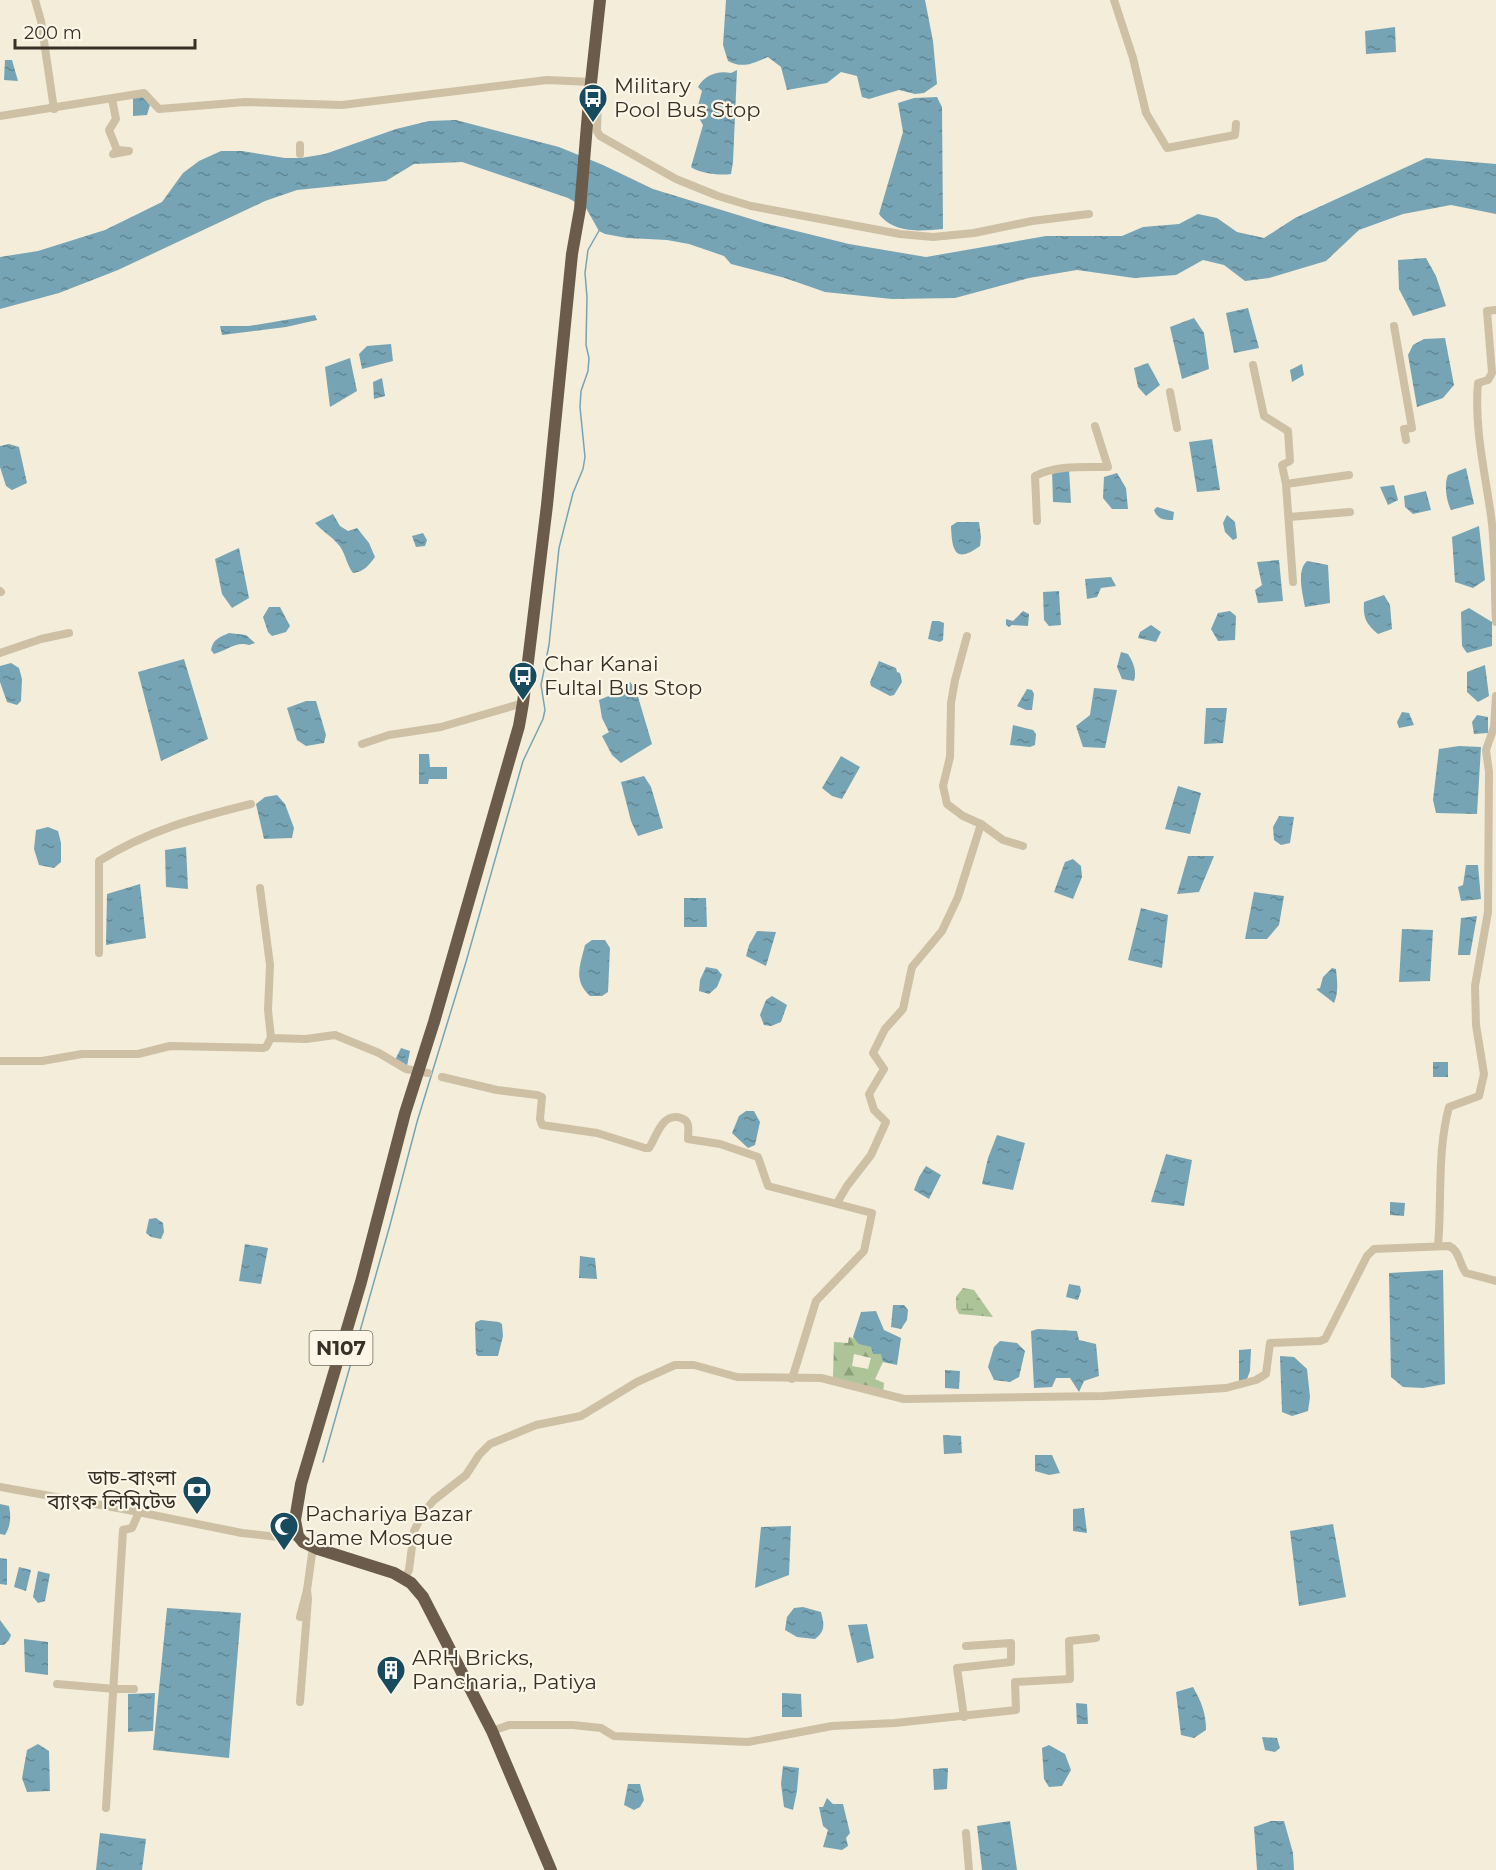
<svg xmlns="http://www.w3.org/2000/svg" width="1496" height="1870" viewBox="0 0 1496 1870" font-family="Montserrat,'Noto Sans Bengali',sans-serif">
<defs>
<pattern id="forest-firs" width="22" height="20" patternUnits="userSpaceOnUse" patternTransform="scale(1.5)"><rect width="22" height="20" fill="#acc498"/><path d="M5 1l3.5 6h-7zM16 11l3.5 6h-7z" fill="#8da07c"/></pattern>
<pattern id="wetland-marsh" width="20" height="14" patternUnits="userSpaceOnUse" patternTransform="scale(1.5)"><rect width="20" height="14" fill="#acc498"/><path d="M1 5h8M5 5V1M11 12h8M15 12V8" fill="none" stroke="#8da07c"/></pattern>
<pattern id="water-ripples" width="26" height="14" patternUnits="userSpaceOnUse" patternTransform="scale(1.5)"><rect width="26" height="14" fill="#76a4b4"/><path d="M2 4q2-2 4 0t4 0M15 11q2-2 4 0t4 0" fill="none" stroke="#628692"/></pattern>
</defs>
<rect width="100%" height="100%" fill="#f4edda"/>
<!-- forest -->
<path fill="url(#forest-firs)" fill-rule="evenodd" d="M849,1337C857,1339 874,1348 882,1354L883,1362L875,1379L884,1383L883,1394L833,1377L834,1342L848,1343ZM854,1354L871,1358L868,1369L852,1366Z"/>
<!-- wetland -->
<polygon fill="url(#wetland-marsh)" points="963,1288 974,1290 993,1317 959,1314 956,1308 956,1297"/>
<!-- water -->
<g fill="url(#water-ripples)">
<path d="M726,0H925L933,41L937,84L924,93L915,94L899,90L869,99L862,97L857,76L841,72L827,83L787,90L781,67L768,57C753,63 743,69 728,61L723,45Z"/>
<polygon points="1395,27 1396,52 1366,54 1365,31"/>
<polygon points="5,60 12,60 18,81 4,80"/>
<path d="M737,70L733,162L731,174C720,176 699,173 691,167L703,125L696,113L702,91L698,87C704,75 718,70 731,73Z"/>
<polygon points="142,96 150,105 147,115 133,116 133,98"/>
<path d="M937,97L942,107L943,229C922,231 894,234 879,214L903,132L898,103L914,98Z"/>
<polygon points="456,120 559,147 603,165 653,189 764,223 849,244 926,257 1046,236 1122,236 1143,227 1179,224 1198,214 1217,218 1237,232 1264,238 1295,218 1426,158 1496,164 1496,214 1451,205 1403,214 1359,230 1326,261 1269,278 1245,281 1224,265 1203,260 1176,275 1134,278 1077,270 1029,278 955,298 892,299 825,292 785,278 731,264 724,256 689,244 667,240 627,238 605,234 599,231 586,208 568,198 462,162 414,164 386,181 297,190 265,201 118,270 59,293 0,309 0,257 38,251 105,230 162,202 183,173 199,161 221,151 242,151 285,158 301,158 325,154 396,129 429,121"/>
<polygon points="1426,258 1436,276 1446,306 1413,316 1399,289 1398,260"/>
<polygon points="1248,308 1259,348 1234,353 1226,313"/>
<polygon points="315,315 317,320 286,327 222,335 220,326 249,326"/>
<polygon points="1194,318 1204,333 1209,369 1182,379 1170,327"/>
<polygon points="1445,338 1454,385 1443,398 1417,407 1408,355 1413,345 1424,339"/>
<polygon points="391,344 393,361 362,369 359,354 367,346"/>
<polygon points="350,358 357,391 330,407 325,367"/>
<polygon points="1148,363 1160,385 1146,396 1138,387 1134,368"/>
<polygon points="1302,364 1304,375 1292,382 1290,370"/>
<polygon points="382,378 385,396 374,399 373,382"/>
<polygon points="1212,439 1220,490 1197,492 1189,442"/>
<polygon points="9,444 19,447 27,483 12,490 6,486 0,467 0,446"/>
<path d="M1466,468L1474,504L1451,510C1446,501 1444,483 1448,475Z"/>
<polygon points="1069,469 1071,503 1053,502 1052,470"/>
<polygon points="1117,473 1126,488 1128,509 1112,509 1103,498 1104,477"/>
<polygon points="1394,485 1398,500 1388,505 1380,487"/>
<polygon points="1426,491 1431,510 1413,514 1405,507 1404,496"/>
<path d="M1157,507L1174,512L1173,520C1163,520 1157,519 1154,510Z"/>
<path d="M333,514L340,526L348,531L357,528L369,543L375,557C369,565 364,572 353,573C346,564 345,550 337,543C331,536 322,531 315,523Z"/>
<polygon points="1227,515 1235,522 1237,538 1233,540 1225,532 1223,523"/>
<path d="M957,522H979L981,537L980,546C954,565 952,549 951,526Z"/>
<polygon points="1479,526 1485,580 1473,588 1455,582 1452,537"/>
<polygon points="423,533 427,540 425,546 416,547 412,536"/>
<polygon points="239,548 249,598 232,608 222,594 215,559"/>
<polygon points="1279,560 1283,601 1258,603 1255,590 1262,585 1257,562"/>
<path d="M1307,561L1328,565L1330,603L1305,607C1303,594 1296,571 1307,561Z"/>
<polygon points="1111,577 1116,586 1101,588 1097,597 1087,599 1085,579"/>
<polygon points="1059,591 1061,625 1049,626 1044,620 1043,592"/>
<path d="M1384,595L1390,605L1392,629L1378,634C1366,624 1363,618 1364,602Z"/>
<polygon points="269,607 280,607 290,626 286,632 272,636 268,632 263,617"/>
<polygon points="1469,608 1492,622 1492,646 1467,653 1462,646 1461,612"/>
<polygon points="1023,611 1029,614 1028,626 1012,625 1009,627 1006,625 1006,619 1013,621"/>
<polygon points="1230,611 1236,616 1235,640 1218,641 1211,629 1218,613"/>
<polygon points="932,621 939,621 944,623 943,640 940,642 928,639"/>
<polygon points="1151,625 1161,632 1156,642 1138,638 1140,632"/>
<path d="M229,633L246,635L255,643L249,645C236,641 226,651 214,654L211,650C213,639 220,637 229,633Z"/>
<path d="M1121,652L1128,654C1133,662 1137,670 1134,681L1122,679L1117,667Z"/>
<polygon points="184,659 208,739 161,761 138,672"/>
<polygon points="879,661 896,668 897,672 900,673 902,682 894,695 890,696 871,686 870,682"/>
<polygon points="11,663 19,668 22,679 21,701 17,705 7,702 0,682 0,666"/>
<polygon points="1485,665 1489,696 1478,702 1467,692 1467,672"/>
<polygon points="630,682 636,690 652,744 621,763 612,755 602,736 609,732 602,718 599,700 623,690 623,685"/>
<polygon points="1094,688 1117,690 1105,748 1083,747 1076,726 1090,715"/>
<polygon points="1027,689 1032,690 1034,694 1032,710 1026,710 1017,706"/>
<polygon points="306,701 316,701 326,735 324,743 306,746 297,740 287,708"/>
<polygon points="1206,708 1227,708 1223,743 1204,744"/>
<polygon points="1402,712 1409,713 1414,725 1399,728 1397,722"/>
<polygon points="1477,715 1488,717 1488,733 1474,734 1472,722"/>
<polygon points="1013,725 1033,730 1036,734 1035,745 1030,747 1010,745"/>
<polygon points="1459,746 1481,747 1477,814 1436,813 1433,800 1439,749"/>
<polygon points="419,754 429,754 430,767 447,767 447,779 429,779 428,784 419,784"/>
<polygon points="841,756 860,767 842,799 832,796 822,788"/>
<polygon points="644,776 651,787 663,828 638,836 631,821 621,782"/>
<polygon points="1178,786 1201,793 1190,834 1165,829"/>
<polygon points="277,795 285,804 294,828 292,838 264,839 256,804 265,797"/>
<polygon points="1279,816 1294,817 1290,843 1281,845 1274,840 1273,827"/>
<polygon points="48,827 58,831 61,843 61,862 54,868 39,865 34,849 36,830"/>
<polygon points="186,847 188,889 166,887 165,850"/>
<polygon points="1188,856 1214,856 1199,892 1177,894"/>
<polygon points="1073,859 1081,866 1082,877 1073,899 1054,892 1065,862"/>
<polygon points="1466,865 1478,865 1481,899 1461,901 1458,887 1463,885"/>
<polygon points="140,884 146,938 106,945 107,894"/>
<polygon points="1254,892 1284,896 1279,925 1267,939 1245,939"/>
<polygon points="684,898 706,898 707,927 684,927"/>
<polygon points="1141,908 1168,915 1162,968 1128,960"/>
<polygon points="1477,916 1470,955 1458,955 1461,918"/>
<polygon points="1402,929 1433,930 1430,981 1399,982"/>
<polygon points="757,931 776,932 766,966 746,956 749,945"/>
<path d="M592,940H605L610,948L608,992L602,996H590C573,980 580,966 585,945Z"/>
<polygon points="706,967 717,969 722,975 717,987 709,994 699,991 700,980"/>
<path d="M1332,968L1336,969C1337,980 1339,992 1334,1003L1316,989L1320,988L1323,977Z"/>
<polygon points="772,996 787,1005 781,1022 771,1026 764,1025 760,1015 766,1000"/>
<polygon points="401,1048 410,1051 407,1066 395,1060"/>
<rect x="1433" y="1062" width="15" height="15"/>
<polygon points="746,1111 754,1111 760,1122 755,1145 748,1148 732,1133 739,1116"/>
<polygon points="997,1135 1025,1143 1013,1190 982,1184 988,1158"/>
<polygon points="1166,1154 1192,1160 1184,1206 1151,1202"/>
<polygon points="926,1166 941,1175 929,1199 914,1190 919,1177"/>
<polygon points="1390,1202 1405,1203 1404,1216 1390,1215"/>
<polygon points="156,1218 163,1223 164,1232 161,1239 151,1237 146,1233 149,1219"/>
<polygon points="245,1244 268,1248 261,1284 239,1281"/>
<polygon points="580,1256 595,1258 597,1279 579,1278"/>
<polygon points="1443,1270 1445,1384 1423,1388 1403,1387 1391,1377 1389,1273"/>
<polygon points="1069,1284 1080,1286 1081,1291 1078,1300 1066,1297"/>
<polygon points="893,1305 904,1305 908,1310 907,1320 901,1329 891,1327"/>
<polygon points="876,1311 884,1330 901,1338 897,1365 883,1362 881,1354 873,1354 871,1347 859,1344 853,1337 861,1312"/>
<polygon points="481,1320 499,1322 502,1324 503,1336 498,1356 478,1356 476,1354 475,1324 476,1322"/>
<polygon points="1038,1329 1077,1331 1079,1340 1096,1344 1099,1376 1084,1381 1079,1392 1070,1378 1056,1378 1052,1387 1034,1388 1031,1331"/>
<polygon points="1000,1341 1017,1343 1025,1351 1019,1377 1010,1382 994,1380 988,1367 994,1347"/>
<polygon points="1251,1349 1250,1371 1247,1379 1239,1381 1239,1350"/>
<polygon points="1280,1356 1294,1357 1307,1369 1310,1397 1308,1411 1292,1416 1282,1412"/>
<polygon points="945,1370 960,1371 959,1389 945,1388"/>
<polygon points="943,1435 961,1436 962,1453 944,1454"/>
<polygon points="1035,1455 1052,1455 1060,1473 1049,1475 1035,1471"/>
<path d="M0,1504L9,1506C11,1517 11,1525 5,1535L0,1534Z"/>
<polygon points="1084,1508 1087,1533 1073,1531 1073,1509"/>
<polygon points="1333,1524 1346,1597 1299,1606 1290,1531"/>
<polygon points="791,1526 789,1575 755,1588 761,1527"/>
<polygon points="0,1558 7,1559 7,1585 0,1584"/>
<polygon points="19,1567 31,1570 26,1591 14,1587"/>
<polygon points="38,1571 50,1574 45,1601 38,1603 33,1597"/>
<path d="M803,1607L821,1612C824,1624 826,1631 815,1639L797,1637L785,1630L787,1617L794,1608Z"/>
<polygon points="167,1608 241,1613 229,1758 153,1750"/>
<polygon points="0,1620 11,1635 9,1640 4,1645 0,1645"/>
<polygon points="867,1624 874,1658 857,1663 848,1625"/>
<polygon points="24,1639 48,1642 48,1675 25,1672"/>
<path d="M1193,1687C1201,1701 1206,1713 1206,1730L1194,1738L1181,1735L1176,1692Z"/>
<polygon points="155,1693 153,1731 128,1732 128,1694"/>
<polygon points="782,1693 801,1694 802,1717 782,1717"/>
<polygon points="1076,1703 1087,1704 1088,1724 1077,1724"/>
<polygon points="1262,1737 1277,1738 1280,1748 1275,1752 1265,1750"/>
<polygon points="38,1744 49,1751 50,1791 27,1792 22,1778 27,1750"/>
<polygon points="1049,1745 1065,1754 1071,1770 1062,1786 1049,1787 1044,1779 1042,1748"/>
<polygon points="783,1766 799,1768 797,1791 793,1810 784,1807 781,1784"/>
<polygon points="948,1768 947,1789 934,1790 933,1769"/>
<polygon points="628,1784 640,1784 644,1800 640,1807 634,1810 624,1805"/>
<polygon points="827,1798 833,1804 843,1804 850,1833 846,1838 848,1846 842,1850 823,1847 828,1830 823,1826 819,1807 823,1807"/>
<polygon points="1010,1821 1017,1870 982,1870 977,1826"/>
<polygon points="1271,1821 1284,1821 1293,1853 1294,1870 1257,1870 1254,1827"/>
<polygon points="100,1833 146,1839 142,1870 96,1870"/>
</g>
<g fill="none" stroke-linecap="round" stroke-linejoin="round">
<!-- stream -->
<polyline stroke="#76a4b4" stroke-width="1.5" points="323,1462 390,1225 417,1122 466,962 523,761 543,719 545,710 541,685 549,645 559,548 573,493 583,469 585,457 580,407 581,391 588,371 589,358 586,345 587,297 585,273 588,250 600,229"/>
<!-- minor -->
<g stroke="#cdc0a4" stroke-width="8">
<polyline points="35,0 41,21 54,109"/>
<polyline points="1114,0 1133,58 1146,113 1167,148 1235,135 1236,124"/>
<polyline points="112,99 116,119 109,130 117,150 129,151 113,154 117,150"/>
<polyline points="0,116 144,93 159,109 245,102 342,105 547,80 591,82 598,95 597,131 600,136 676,179 718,196 751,206 900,234 933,237 974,233 1032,221 1089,214"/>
<polyline points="300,154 300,145"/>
<path d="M1496,310L1487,311L1492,373L1488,380L1478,383C1474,428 1485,472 1491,516C1496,551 1494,588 1496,622"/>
<polyline points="1394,326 1412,428 1404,429 1406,440"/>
<polyline points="1253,365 1264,416 1288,431 1290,461 1282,465 1286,484 1349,475"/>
<polyline points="1170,392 1177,428"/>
<polyline points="1286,484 1293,582"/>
<polyline points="1289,517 1350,512"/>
<path d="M1037,521L1035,476C1056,465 1085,467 1108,467L1095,426"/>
<polyline points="0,591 1,592"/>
<polyline points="967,636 955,680 951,703 950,757 943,786 947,804 963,816 981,824 1003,840 1023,846"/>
<polyline points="0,653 41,639 69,633"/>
<polyline points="362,744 389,735 441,727 523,703"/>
<polyline points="260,888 270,965 268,1010 271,1038 306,1039 335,1035 379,1053 406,1069 428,1073"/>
<path d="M99,953V861C149,830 195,818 251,804"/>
<polyline points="0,1061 42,1061 82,1054 138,1054 170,1046 263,1048 266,1047 271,1038"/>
<path d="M442,1077L497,1090L537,1095L542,1097L540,1119L542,1125L597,1133L645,1148H649C657,1136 662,1112 681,1118C691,1121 688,1130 688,1139L720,1144L758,1157L768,1186L872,1213L864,1251L816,1301L792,1379"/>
<polyline points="837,1203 847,1186 871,1155 886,1122 874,1110 869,1094 884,1069 873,1053 885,1029 903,1009 912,967 942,931 958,897 981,824"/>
<path d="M1438,1246C1442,1200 1437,1151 1449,1107L1479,1096L1484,1074L1476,1025L1475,986L1488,912L1489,772L1486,750L1494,727L1496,696"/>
<polyline points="0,1487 123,1509 242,1533 278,1537 298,1536"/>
<path d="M405,1578L409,1570L414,1531L423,1513L434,1500L466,1475L479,1455L490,1444L536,1425L581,1416L637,1382L675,1365H694L737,1377L821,1378L904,1399L1103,1396L1226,1388L1256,1380L1266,1374L1270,1343L1320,1341L1325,1339L1367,1256L1374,1249L1449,1246C1460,1251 1459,1264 1466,1273L1496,1281"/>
<polyline points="300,1617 307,1590 313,1547"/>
<polyline points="57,1684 115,1689 134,1689"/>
<polyline points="300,1702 308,1599 307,1590"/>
<polyline points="964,1717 957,1668 1011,1662 1011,1643 966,1646"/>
<polyline points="492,1731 509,1725 573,1725 601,1728 614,1736 748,1742 832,1726 895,1723 1016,1710 1015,1682 1070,1679 1069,1641 1096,1638"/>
<polyline points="106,1808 123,1530 132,1528 139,1512"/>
<polyline points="966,1833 969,1870"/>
</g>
<!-- trunk -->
<polyline stroke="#6b5b4a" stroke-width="12" points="551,1870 492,1731 423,1597 411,1583 394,1573 318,1549 303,1542 298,1536 295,1520 301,1484 361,1282 405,1113 434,1022 519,726 523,703 547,505 572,254 580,209 589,101 600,0"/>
</g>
<!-- icons -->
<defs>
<g id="bus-pin" transform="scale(1.5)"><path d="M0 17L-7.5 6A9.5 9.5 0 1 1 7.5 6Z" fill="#184b5e" stroke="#fbf6e7"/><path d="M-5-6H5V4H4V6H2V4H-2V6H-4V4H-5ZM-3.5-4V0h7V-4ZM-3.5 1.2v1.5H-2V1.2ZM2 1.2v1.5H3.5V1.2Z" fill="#fff"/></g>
<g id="bank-pin" transform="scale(1.5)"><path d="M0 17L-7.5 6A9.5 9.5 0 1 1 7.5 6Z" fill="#184b5e" stroke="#fbf6e7"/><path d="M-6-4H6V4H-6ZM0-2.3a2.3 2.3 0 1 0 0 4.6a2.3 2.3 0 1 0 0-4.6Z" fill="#fff"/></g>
<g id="mosque-pin" transform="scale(1.5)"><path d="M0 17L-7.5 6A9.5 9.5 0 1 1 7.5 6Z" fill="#184b5e" stroke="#fbf6e7"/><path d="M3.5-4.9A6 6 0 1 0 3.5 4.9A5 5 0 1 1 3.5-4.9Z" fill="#fff"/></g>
<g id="building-pin" transform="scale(1.5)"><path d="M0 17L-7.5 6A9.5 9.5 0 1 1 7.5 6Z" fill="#184b5e" stroke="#fbf6e7"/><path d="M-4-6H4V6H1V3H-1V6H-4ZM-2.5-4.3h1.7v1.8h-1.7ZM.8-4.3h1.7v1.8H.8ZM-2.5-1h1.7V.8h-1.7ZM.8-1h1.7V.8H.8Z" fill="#fff"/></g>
</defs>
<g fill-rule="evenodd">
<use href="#bus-pin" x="593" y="98"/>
<use href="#bus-pin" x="523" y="676"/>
<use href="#bank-pin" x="197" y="1490"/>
<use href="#mosque-pin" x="284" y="1526"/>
<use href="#building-pin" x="391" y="1670"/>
</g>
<g text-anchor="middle" stroke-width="4.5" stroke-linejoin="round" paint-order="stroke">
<!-- shield labels -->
<rect fill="#fbf6e7" stroke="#726b61" stroke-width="1.5" x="309.5" y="1331" width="63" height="34" rx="4.5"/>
<g font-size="20" font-weight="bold" fill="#383027">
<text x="341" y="1355">N107</text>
</g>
<!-- poi labels -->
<g font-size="21" fill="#383027" stroke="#fbf6e7" text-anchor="start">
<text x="614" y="93">Military<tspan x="614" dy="24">Pool Bus Stop</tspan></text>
<text x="544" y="671">Char Kanai<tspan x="544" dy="24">Fultal Bus Stop</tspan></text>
<text x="176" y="1485" text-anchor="end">ডাচ-বাংলা<tspan x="176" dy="24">ব্যাংক লিমিটেড</tspan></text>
<text x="305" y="1521">Pachariya Bazar<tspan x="305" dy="24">Jame Mosque</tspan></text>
<text x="412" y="1665">ARH Bricks,<tspan x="412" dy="24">Pancharia,, Patiya</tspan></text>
</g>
</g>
<!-- scale -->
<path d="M15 39v9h180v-9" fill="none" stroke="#383027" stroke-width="3"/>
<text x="24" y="39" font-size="18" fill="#383027" stroke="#fbf6e7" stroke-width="4.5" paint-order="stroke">200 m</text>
</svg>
